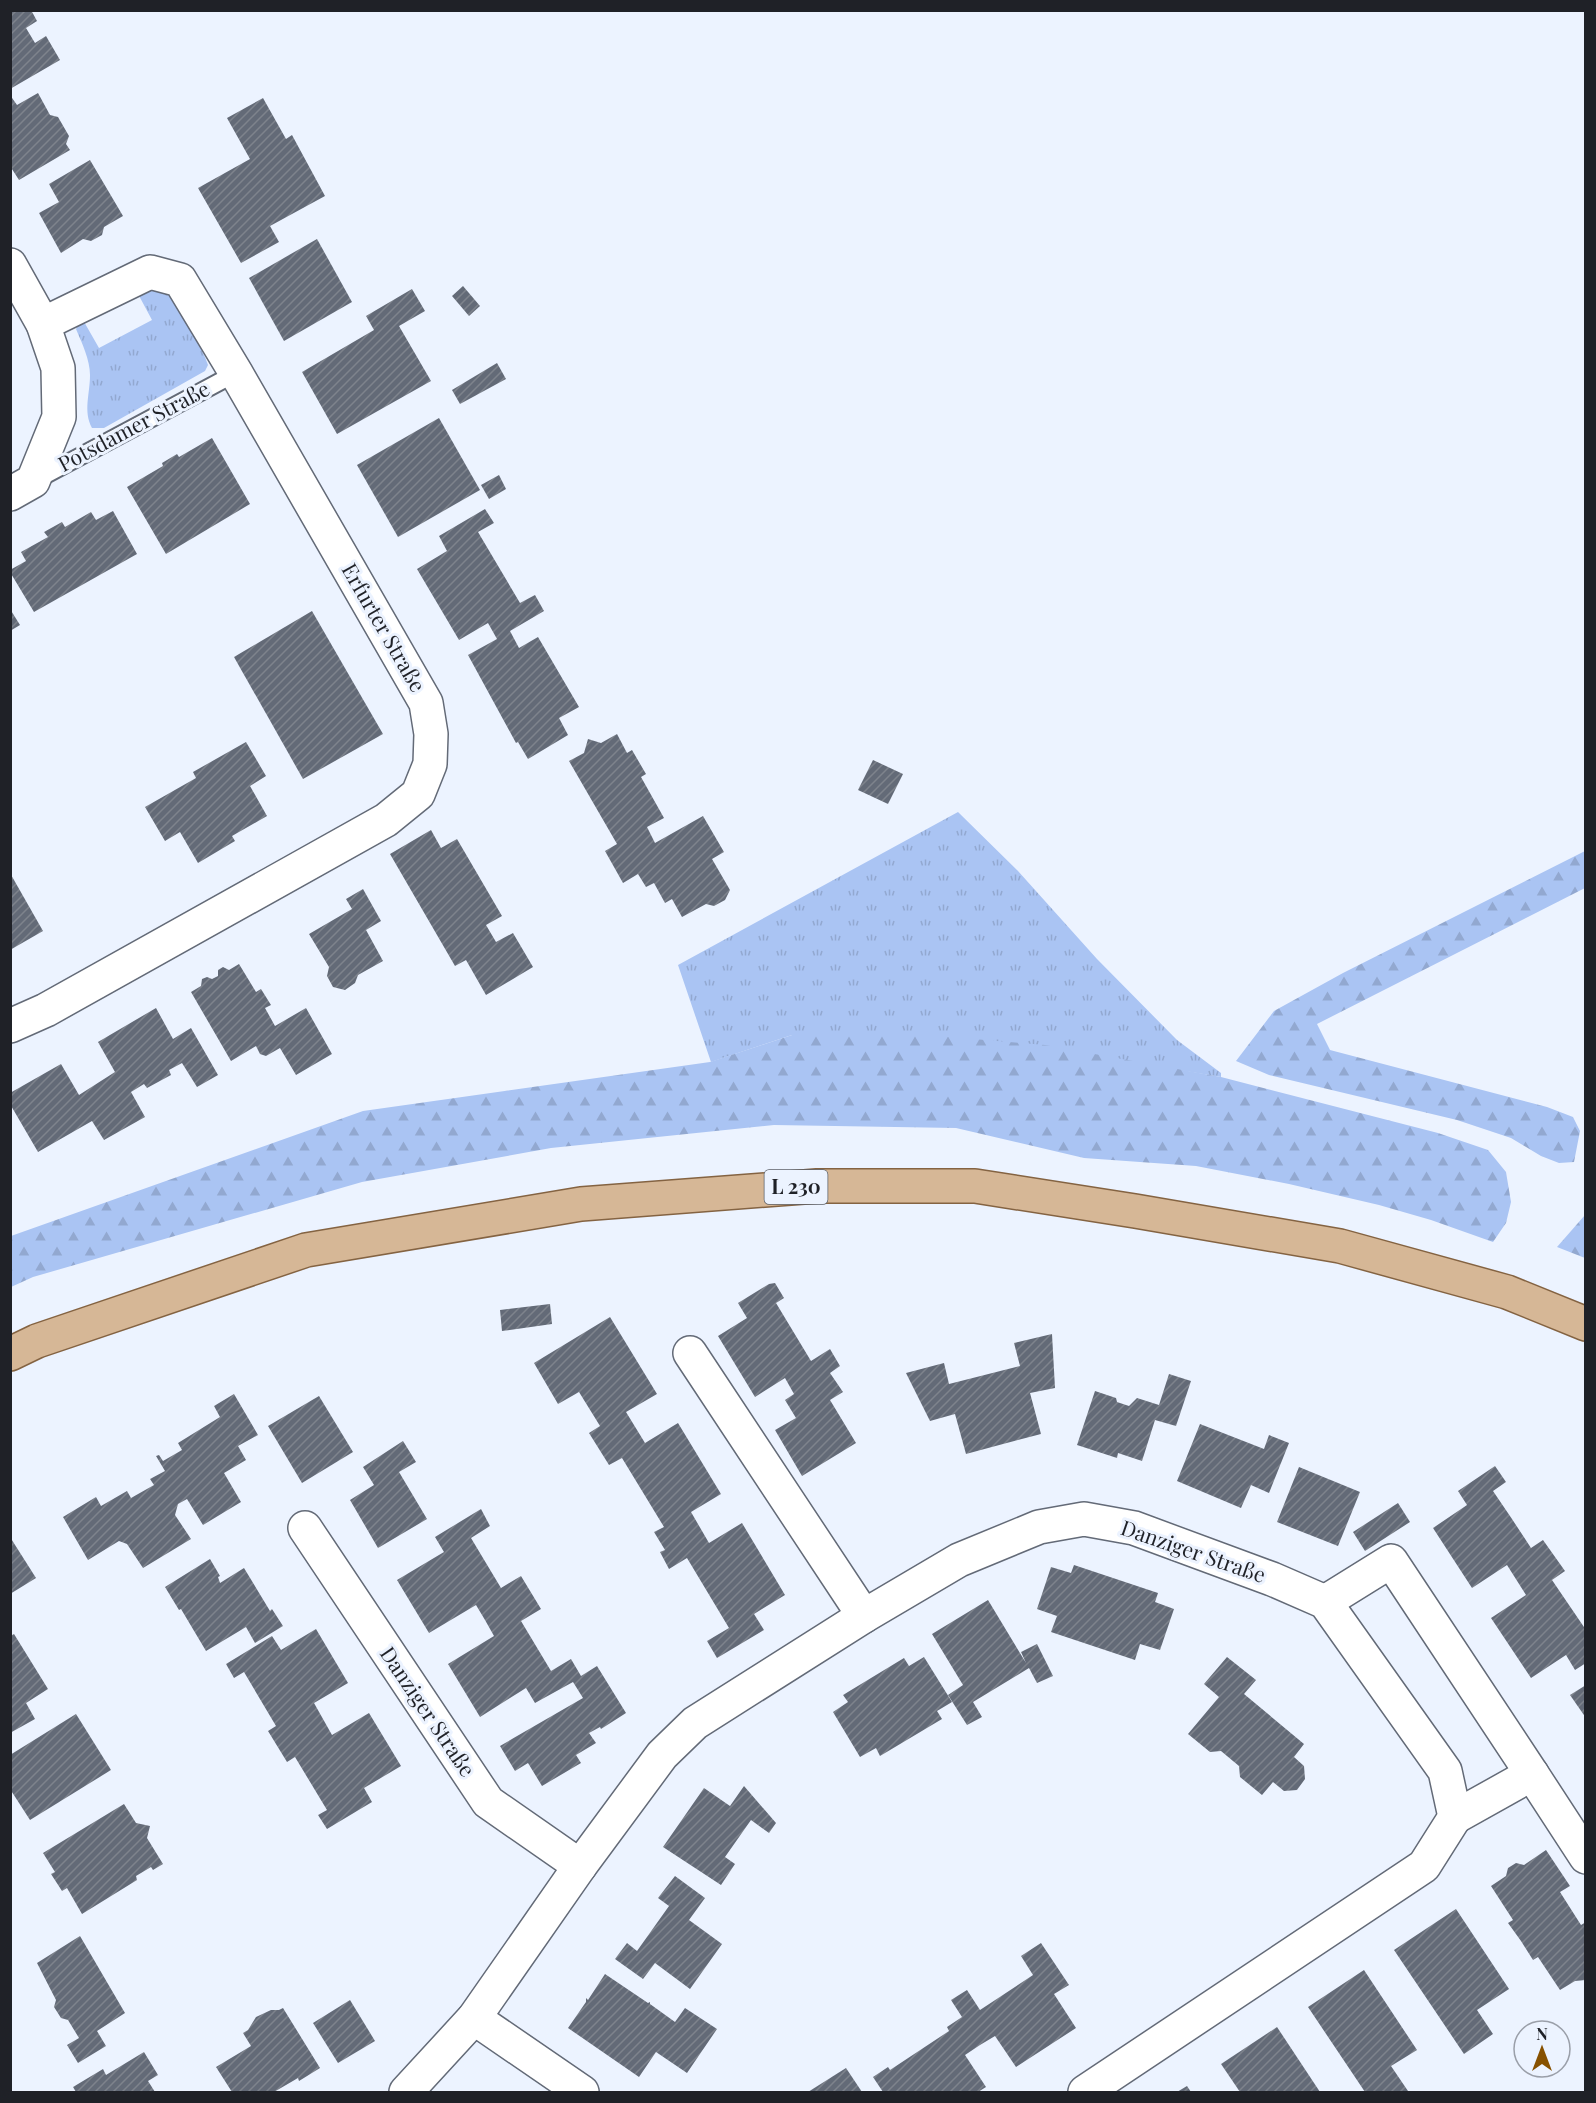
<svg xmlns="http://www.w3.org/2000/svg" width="1596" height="2103" viewBox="0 0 1596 2103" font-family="'Playfair Display',serif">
<defs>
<pattern id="grass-tufts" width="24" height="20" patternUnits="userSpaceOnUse" patternTransform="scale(1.5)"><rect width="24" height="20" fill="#aac4f3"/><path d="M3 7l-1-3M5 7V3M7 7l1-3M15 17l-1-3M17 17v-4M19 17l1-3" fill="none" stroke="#92a8d0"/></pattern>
<pattern id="forest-firs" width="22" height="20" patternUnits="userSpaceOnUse" patternTransform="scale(1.5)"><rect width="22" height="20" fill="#aac4f3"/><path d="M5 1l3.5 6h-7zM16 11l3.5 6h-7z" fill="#92a8d0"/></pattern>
<pattern id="building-hatch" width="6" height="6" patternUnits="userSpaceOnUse" patternTransform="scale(1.5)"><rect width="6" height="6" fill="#636a77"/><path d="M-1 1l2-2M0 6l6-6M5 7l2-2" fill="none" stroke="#7e838c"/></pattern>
</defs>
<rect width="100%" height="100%" fill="#ecf3ff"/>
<!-- grass -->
<g fill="url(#grass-tufts)">
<path d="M143,288C153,290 162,290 171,297C179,303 204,352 208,365L205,371L104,428H92C83,411 90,394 90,375C90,360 82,343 76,329L80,322L83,320L99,348L152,320L137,292Z"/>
<polygon points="958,812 1018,871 1097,959 1177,1040 1221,1073 1221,1077 1185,1071 792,1035 711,1062 678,965"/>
</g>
<!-- forest -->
<g fill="url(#forest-firs)">
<polygon points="1585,851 1585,888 1317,1024 1330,1050 1547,1107 1573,1117 1580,1131 1574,1162 1559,1163 1541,1156 1511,1138 1457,1120 1269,1075 1236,1061 1274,1011 1343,973"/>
<polygon points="914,1034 1045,1045 1221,1077 1438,1133 1488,1150 1506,1172 1511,1202 1506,1223 1493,1242 1431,1220 1379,1205 1289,1184 1196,1166 1084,1158 956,1128 774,1125 551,1148 362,1182 33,1277 11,1287 11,1236 363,1111 710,1062 792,1035"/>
<polygon points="1585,1215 1585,1258 1557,1247"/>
</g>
<!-- building -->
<g fill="url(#building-hatch)">
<polygon points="14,10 31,10 37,21 26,28 35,43 46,36 60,60 10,89 10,13"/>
<polygon points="38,93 50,115 58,117 69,136 66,144 70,150 19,180 10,166 10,95 17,105"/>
<polygon points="263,98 286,139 292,135 325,196 270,226 279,242 241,263 198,188 250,159 227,118"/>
<polygon points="90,160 123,216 104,227 102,235 91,241 83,239 61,253 39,213 59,202 49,184"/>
<polygon points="317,239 352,302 284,341 249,278"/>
<polygon points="463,286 480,306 469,316 452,296"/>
<polygon points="412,289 425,311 399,326 431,381 337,434 302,372 374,330 366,316"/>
<polygon points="497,363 506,379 460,404 452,390"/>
<polygon points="439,418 480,490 398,537 357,465"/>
<polygon points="212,438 250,504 166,554 127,487 163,466 162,463 177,454 179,457"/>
<polygon points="499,475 506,489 489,499 481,485"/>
<polygon points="485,509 494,523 478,532 520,603 535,595 544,611 510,631 519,648 538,637 579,707 559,718 568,735 528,759 518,742 516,743 468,655 497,639 488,623 459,640 417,569 447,551 439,536"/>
<polygon points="113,511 137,554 34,612 10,572 10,570 26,561 21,552 48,537 44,532 62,522 65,527 91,512 96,520"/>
<polygon points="10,609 20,625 10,631"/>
<polygon points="312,611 383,734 303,779 234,657"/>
<polygon points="617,734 627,753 632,750 646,774 641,777 664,818 647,827 655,843 703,816 724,852 712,859 730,890 725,900 714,906 706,904 682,917 672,899 665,903 654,883 646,887 638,874 623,883 605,851 617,844 569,761 584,753 588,739 601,743"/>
<polygon points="246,742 266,776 250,786 267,816 232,836 235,841 198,863 180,832 165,841 145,807 196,778 193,772"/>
<polygon points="873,760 903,774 888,804 858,790"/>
<polygon points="431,830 441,848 457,839 502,916 486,925 496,942 513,933 533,967 486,995 466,960 455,966 390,854"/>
<polygon points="10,873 43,931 10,950"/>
<polygon points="363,889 381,921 366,930 383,961 358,975 355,983 345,990 333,987 327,976 329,967 309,934 352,909 346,899"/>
<polygon points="239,964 256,992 261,989 271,1005 265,1008 275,1026 306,1008 332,1054 296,1075 280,1048 266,1056 260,1054 256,1046 231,1061 191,992 201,986 202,979 207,977 212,979 218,976 218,970 223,967 229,970"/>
<polygon points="156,1008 173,1039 191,1028 218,1075 197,1087 182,1063 169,1070 171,1075 147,1088 144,1084 131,1092 145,1117 104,1140 92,1121 38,1152 10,1104 10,1093 61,1064 79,1095 115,1072 98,1042"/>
<polygon points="775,1283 784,1298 776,1303 811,1361 830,1349 840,1366 830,1373 843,1392 830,1400 856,1443 802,1476 775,1430 796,1418 785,1400 794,1394 785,1378 755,1397 718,1336 747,1318 738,1303 769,1284"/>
<polygon points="550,1304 552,1324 502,1331 500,1310"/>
<polygon points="610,1317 657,1394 626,1412 645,1443 678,1423 721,1494 691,1512 709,1543 742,1523 785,1595 754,1614 764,1630 717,1658 707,1641 729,1628 687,1558 669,1569 660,1552 665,1550 654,1532 664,1527 622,1458 609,1465 589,1433 600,1426 579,1392 558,1404 534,1363"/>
<polygon points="1052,1334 1055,1388 1030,1393 1041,1434 1003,1444 966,1454 955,1414 930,1421 906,1373 944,1363 949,1384 1020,1366 1014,1343"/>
<polygon points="1169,1374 1191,1381 1176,1426 1155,1420 1142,1461 1118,1453 1117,1458 1077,1445 1095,1391 1116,1398 1117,1402 1129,1406 1137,1398 1159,1405"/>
<polygon points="234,1394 258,1435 238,1446 246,1460 224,1473 241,1502 203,1525 187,1499 178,1504 175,1515 191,1539 143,1568 127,1544 119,1541 88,1560 63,1517 96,1497 101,1506 127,1491 131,1498 154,1485 150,1479 165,1471 156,1456 159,1455 163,1461 182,1450 178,1443 220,1417 214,1406"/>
<polygon points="319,1396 353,1452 302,1483 268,1426"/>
<polygon points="1200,1424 1264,1449 1269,1435 1289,1443 1269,1493 1251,1485 1241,1508 1177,1481"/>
<polygon points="403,1441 416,1462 399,1472 427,1519 378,1548 350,1500 374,1485 363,1467"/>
<polygon points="1495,1466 1506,1482 1493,1491 1512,1519 1531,1548 1543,1540 1565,1571 1552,1580 1586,1630 1586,1663 1575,1670 1566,1655 1531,1678 1491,1618 1526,1595 1507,1565 1472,1588 1433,1528 1467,1505 1458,1491"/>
<polygon points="1299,1467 1360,1492 1338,1546 1277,1522"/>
<polygon points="1398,1503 1410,1522 1365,1551 1353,1532"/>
<polygon points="481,1509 490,1526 471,1538 501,1588 521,1576 541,1609 521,1621 551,1671 571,1659 581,1676 597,1666 626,1713 601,1729 600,1727 589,1733 596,1743 576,1755 581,1763 542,1786 528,1763 515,1771 500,1746 583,1698 573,1682 535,1703 526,1688 480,1717 448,1664 494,1636 485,1620 476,1605 429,1633 397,1580 444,1552 435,1537"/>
<polygon points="10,1537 36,1578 10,1594"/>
<polygon points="210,1559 220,1576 218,1577 220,1583 244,1568 270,1611 272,1609 283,1626 255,1643 246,1627 206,1651 181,1609 179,1610 165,1587"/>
<polygon points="1074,1565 1158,1593 1155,1602 1174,1609 1160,1650 1140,1644 1135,1660 1051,1632 1057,1616 1037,1609 1051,1567 1071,1573"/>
<polygon points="988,1600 1026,1663 1021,1652 1037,1644 1053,1676 1037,1683 1029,1668 973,1702 982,1717 967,1725 948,1695 963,1685 932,1634"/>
<polygon points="316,1629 348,1683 314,1703 332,1735 369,1713 401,1766 364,1788 372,1802 327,1829 318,1815 327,1810 295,1757 287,1762 268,1731 276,1726 244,1672 234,1678 226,1664 272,1636 281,1650"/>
<polygon points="14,1634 48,1689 26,1703 35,1719 10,1733 10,1636"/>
<polygon points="924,1657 952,1702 937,1711 942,1719 880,1756 876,1748 860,1757 833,1712 848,1702 843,1695 904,1658 909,1666"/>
<polygon points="1227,1657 1256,1680 1244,1694 1304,1744 1294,1757 1304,1766 1305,1779 1297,1790 1284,1791 1273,1782 1262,1795 1240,1777 1239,1766 1221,1751 1210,1752 1188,1734 1219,1697 1204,1684"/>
<polygon points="1586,1685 1586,1718 1570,1695"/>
<polygon points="76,1714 111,1770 30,1820 10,1789 10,1755"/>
<polygon points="744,1786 776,1823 769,1833 751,1820 725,1857 735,1864 721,1885 663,1847 704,1788 730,1806"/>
<polygon points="124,1804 136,1823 150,1826 147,1838 163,1864 153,1870 151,1867 136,1876 137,1880 82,1914 67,1888 62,1891 51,1874 55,1872 43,1853"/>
<polygon points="1546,1850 1570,1886 1560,1892 1581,1925 1586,1922 1586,1980 1575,1981 1560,1990 1538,1957 1533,1960 1521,1941 1508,1923 1513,1920 1491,1886 1506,1876 1508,1868 1516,1863 1524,1865"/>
<polygon points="675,1876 705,1898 689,1920 722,1944 690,1989 655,1963 643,1979 615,1959 627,1943 637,1951 669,1906 658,1898"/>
<polygon points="1456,1909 1509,1989 1477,2010 1493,2034 1464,2054 1394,1950"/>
<polygon points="80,1936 125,2013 97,2031 106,2046 78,2063 67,2045 79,2038 68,2020 61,2018 54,2007 56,2000 37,1963"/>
<polygon points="1041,1943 1069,1985 1054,1994 1076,2028 1016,2067 995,2036 980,2045 965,2055 986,2087 978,2092 883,2092 873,2077 888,2067 890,2070 949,2031 947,2027 962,2017 951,2000 967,1990 980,2010 1033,1975 1021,1956"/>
<polygon points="1364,1970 1417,2050 1391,2066 1408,2091 1406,2092 1365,2092 1308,2007"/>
<polygon points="605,1974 648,2003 650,2002 650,2004 675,2022 685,2008 717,2029 687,2073 656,2052 639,2077 568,2028 586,2002 586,1998 588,2000"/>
<polygon points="350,2000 375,2041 338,2063 313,2023"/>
<polygon points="283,2008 320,2068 299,2081 298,2078 274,2092 232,2092 216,2067 251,2046 243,2033 248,2030 256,2017 271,2010 279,2010"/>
<polygon points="1277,2027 1320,2092 1240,2092 1221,2064"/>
<polygon points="144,2052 158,2075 148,2081 155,2092 76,2092 73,2087 103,2069 106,2075"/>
<polygon points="846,2068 862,2092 808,2092"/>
<polygon points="1187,2086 1191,2092 1177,2092"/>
</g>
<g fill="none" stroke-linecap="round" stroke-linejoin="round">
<!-- lane casing -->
<g stroke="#636a77" stroke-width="20">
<polyline id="lane" points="36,480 236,373"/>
</g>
<!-- street casing -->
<g stroke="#636a77" stroke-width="36">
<g id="street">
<polyline points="10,265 43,324 58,368 59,417 33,481 10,494"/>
<polyline points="10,1026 46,1010 386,820 418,794 430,764 431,734 426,703 236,373 180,280 150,272 43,324"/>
<polyline points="690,1353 864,1616"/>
<polyline points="305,1528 488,1802 580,1866"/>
<polyline points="1325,1602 1391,1561 1532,1774 1455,1817"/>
<polyline points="1532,1774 1586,1857"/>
<polyline points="474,2018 582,2092"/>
<polyline points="406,2092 474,2018 580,1866 662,1755 695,1723 864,1616 959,1560 1039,1527 1084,1519 1134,1528 1272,1579 1325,1602 1445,1771 1455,1817 1424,1866 1085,2092"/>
</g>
</g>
<!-- primary casing -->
<g stroke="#846342" stroke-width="36">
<polyline id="primary" points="10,1354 37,1341 306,1250 581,1204 817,1186 975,1186 1135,1211 1340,1246 1507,1292 1586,1324"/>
</g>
<!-- lane -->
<use href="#lane" stroke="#fff" stroke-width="16"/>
<!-- street -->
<use href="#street" stroke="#fff" stroke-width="33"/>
<!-- primary -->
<use href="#primary" stroke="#d6b796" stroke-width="33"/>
</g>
<g text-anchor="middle" stroke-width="6" stroke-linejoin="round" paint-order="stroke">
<!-- shield labels -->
<rect fill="#ecf3ff" stroke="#5c6068" stroke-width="1.5" x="764.5" y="1170" width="63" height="34" rx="4.5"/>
<g font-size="20" font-weight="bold" fill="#1f2127">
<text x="796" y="1194">L 230</text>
</g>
<!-- street labels -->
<g font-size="21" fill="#1f2127" stroke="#ecf3ff">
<text transform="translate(134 427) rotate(-28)" y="7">Potsdamer Straße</text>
<text transform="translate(383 628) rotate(60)" y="7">Erfurter Straße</text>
<text transform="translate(1193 1552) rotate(19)" y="7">Danziger Straße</text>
<text transform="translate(427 1712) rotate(56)" y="7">Danziger Straße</text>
</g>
</g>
<!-- border -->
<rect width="1596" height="2103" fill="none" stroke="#1f2127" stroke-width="24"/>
<!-- north arrow -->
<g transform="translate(1542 2049)"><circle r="28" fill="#ecf3ff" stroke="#9a9fa9" stroke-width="1.5"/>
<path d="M0-4.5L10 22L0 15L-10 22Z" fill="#875100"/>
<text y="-9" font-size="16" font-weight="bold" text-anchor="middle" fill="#1f2127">N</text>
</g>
</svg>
